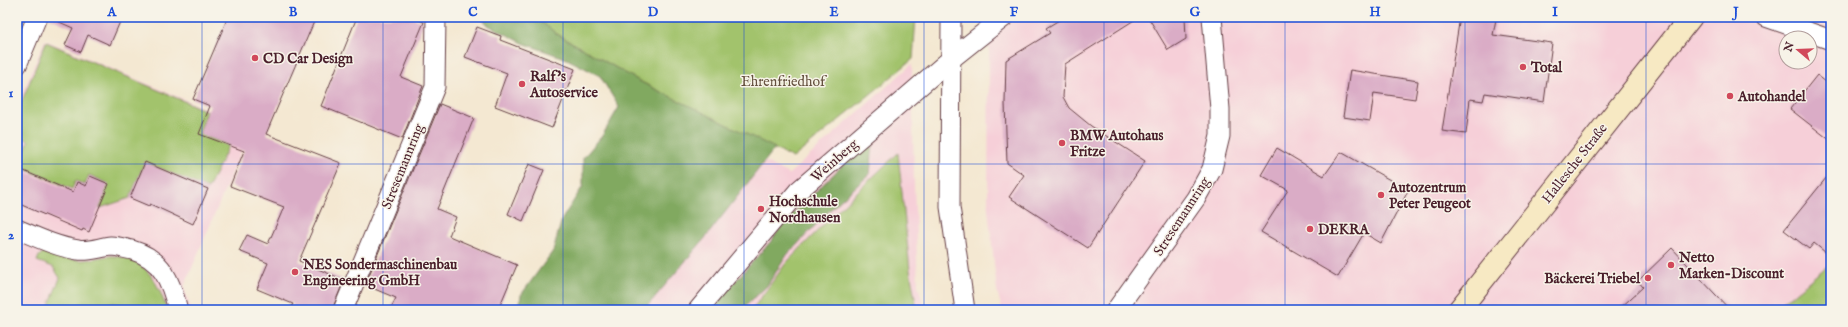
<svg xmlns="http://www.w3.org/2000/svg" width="1848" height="327" viewBox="0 0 1848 327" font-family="'IM FELL English',serif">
<rect width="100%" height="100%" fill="#f7f3e8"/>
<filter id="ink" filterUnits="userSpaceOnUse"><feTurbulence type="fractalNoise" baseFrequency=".025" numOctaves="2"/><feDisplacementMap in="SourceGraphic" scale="8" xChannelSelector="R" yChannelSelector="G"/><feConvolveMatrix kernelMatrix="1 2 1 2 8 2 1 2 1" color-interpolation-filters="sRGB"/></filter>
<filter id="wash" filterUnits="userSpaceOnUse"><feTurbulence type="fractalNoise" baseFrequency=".012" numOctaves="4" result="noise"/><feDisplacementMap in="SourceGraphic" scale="16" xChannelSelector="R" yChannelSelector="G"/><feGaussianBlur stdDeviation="0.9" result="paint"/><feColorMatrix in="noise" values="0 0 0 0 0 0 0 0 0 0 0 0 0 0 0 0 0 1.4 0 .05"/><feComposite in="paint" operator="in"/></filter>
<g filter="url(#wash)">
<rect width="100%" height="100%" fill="#f4e8d2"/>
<!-- built -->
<g fill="#f6cfd8" fill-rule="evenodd">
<path d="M986,17H1831V263L1774,310H1002L997,290L988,209L989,51ZM1786,38H1810V62H1786Z"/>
<polygon points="45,40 251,128 184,287 191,310 17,310 17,106"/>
<polygon points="912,64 914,183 918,286 925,310 535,310 673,113 789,174"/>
</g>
<!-- green -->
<g fill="#a2c36c" stroke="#76714c">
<polygon points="535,17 916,17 913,59 793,158 641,82 557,34"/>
<polygon points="46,42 207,111 199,134 229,145 208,189 145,162 130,198 100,208 106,194 103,193 107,183 89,175 85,185 76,181 72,189 20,167 17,175 17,149 24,152 29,141 17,135 17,113"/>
<polygon points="898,153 910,270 917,310 752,310 786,263 837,211"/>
<path d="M45,251C55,255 67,259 78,260C90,261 103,255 115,256C147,259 158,283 167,310H136L114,303L94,310H47L60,278L53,267L37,261L39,256Z"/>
<polygon points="1831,263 1831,310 1774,310 1778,306"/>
</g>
<!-- forest -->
<g fill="#81a960" stroke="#666446">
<polygon points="481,17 535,17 557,34 641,82 775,148 706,237 644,310 519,310 521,295 553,251 562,219 583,186 583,158 602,136 619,107 600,76 567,59 523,43 488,25"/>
<polygon points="874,135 870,174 833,207 787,255 767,286 741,310 714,310 722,296 772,240 784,222"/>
</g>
<g id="blocks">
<!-- building -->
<g fill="#daacc6">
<polygon points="48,17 122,17 110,45 88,35 81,52 65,45 73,28"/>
<polygon points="228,17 316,17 266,134 341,163 299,261 344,280 332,310 290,310 293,304 257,289 268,263 239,251 247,235 268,244 284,207 230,186 244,151 199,134 210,106 193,99"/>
<polygon points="357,17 411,17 424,22 401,77 423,86 402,139 321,106"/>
<polygon points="1064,17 1139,17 1065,64 1063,97 1069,108 1091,126 1145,161 1088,248 1009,197 1024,175 1007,163 1005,103 1006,60 1050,33 1046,28"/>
<polygon points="1148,17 1185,17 1186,39 1168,50"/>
<polygon points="1460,17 1496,19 1493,35 1552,43 1544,102 1485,93 1483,101 1470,99 1466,134 1442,131"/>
<polygon points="477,27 501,36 500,40 575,69 552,128 495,106 507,73 465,57"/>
<polygon points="1350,70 1418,81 1415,99 1374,93 1370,121 1343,117"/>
<polygon points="1817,75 1831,86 1831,141 1790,109"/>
<polygon points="440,104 474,118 437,209 456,217 449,236 517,265 498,310 390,310 396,298 365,285"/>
<polygon points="1277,148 1324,176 1341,152 1404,188 1403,190 1408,191 1381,243 1364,233 1338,277 1261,232 1288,190 1261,175"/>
<polygon points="145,162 208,189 193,224 150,204 149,206 130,198"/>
<polygon points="529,164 544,170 523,221 508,214"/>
<polygon points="17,168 73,192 77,182 86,186 90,176 109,184 89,232 83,229 82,231 17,203"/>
<polygon points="1831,172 1831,257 1814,243 1809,249 1784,230"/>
<polygon points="1672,248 1730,310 1618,310 1643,287 1638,281"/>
</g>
</g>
</g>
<g filter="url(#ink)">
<use href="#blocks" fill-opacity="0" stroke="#643d44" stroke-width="1"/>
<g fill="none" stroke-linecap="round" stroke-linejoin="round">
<!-- minor casing -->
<g stroke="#643d44" stroke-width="21">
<g id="minor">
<polyline points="951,17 950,207 965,310"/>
<polyline points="1766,17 1831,40"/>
<polyline points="17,65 37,17"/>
<path d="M17,229C36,237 57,247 78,250C89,252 100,247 111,246C118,246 126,249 132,250C163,259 171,282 178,310"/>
<polyline points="343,310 435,87 436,17"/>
<polyline points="698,310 798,191 951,59 1004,17"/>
<polyline points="1116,310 1196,198 1212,169 1220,136 1220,109 1212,17"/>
</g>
</g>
<!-- secondary casing -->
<g stroke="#643d44" stroke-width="24">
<polyline id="secondary" points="1459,310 1691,17"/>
</g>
<!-- minor -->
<use href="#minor" stroke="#fff" stroke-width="19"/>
<!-- secondary -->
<use href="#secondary" stroke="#f7e9c3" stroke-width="22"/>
</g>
</g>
<!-- grid -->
<path fill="none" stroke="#1d4ed8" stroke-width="1" stroke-opacity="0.55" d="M202,17V310M383,17V310M563,17V310M744,17V310M924,17V310M1104,17V310M1285,17V310M1465,17V310M1646,17V310M17,164H1831"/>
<!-- markers -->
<g fill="#d1495b" stroke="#f7f3e8" stroke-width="1.5">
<circle cx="255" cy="58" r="4"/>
<circle cx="1523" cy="67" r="4"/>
<circle cx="522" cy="84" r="4"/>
<circle cx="1730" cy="96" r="4"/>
<circle cx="1062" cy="143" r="4"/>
<circle cx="1381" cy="195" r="4"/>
<circle cx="761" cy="209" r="4"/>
<circle cx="1310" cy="229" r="4"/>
<circle cx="1671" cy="265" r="4"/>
<circle cx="295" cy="272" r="4"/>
<circle cx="1648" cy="278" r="4"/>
</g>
<g text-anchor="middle" stroke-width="3" stroke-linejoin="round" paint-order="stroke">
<!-- poi labels -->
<g font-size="14" font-weight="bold" fill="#4a1f2b" stroke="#f7f3e8" text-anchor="start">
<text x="263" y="63">CD Car Design</text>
<text x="1531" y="72">Total</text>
<text x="530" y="81">Ralf's<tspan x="530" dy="16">Autoservice</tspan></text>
<text x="1738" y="101">Autohandel</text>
<text x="1070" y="140">BMW Autohaus<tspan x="1070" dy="16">Fritze</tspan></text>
<text x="1389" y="192">Autozentrum<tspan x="1389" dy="16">Peter Peugeot</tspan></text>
<text x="769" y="206">Hochschule<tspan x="769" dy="16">Nordhausen</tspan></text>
<text x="1318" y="234">DEKRA</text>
<text x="1679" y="262">Netto<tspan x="1679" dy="16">Marken-Discount</tspan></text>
<text x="303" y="269">NES Sondermaschinenbau<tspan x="303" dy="16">Engineering GmbH</tspan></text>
<text x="1640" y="283" text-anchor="end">Bäckerei Triebel</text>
</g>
<!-- park labels -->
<g font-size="14" fill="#64503e" stroke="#f7f3e8">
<text x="783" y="86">Ehrenfriedhof</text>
</g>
<!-- street labels -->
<g font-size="14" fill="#4a1f2b" stroke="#f7f3e8">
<text transform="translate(834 160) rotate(-41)" y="5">Weinberg</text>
<text transform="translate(1574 163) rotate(-52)" y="5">Hallesche Straße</text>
<text transform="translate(402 166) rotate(-68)" y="5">Stresemannring</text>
<text transform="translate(1181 216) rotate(-57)" y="5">Stresemannring</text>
</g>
</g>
<!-- margin -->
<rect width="1848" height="327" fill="none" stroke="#f7f3e8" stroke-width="44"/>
<!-- north arrow -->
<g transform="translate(1798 50) rotate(289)"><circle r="19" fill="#f7f3e8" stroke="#b29e9c"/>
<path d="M0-3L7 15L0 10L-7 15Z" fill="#d1495b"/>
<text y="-6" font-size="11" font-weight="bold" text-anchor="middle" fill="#4a1f2b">N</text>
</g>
<rect x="22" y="22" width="1804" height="283" fill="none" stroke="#1d4ed8" stroke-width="1.5"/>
<g font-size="13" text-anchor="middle" font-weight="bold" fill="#1d4ed8">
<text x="112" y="16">A</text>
<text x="293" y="16">B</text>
<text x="473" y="16">C</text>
<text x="653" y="16">D</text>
<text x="834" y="16">E</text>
<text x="1014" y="16">F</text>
<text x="1195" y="16">G</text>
<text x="1375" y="16">H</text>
<text x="1555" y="16">I</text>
<text x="1736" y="16">J</text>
<text x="11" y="97">1</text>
<text x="11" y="239">2</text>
</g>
</svg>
